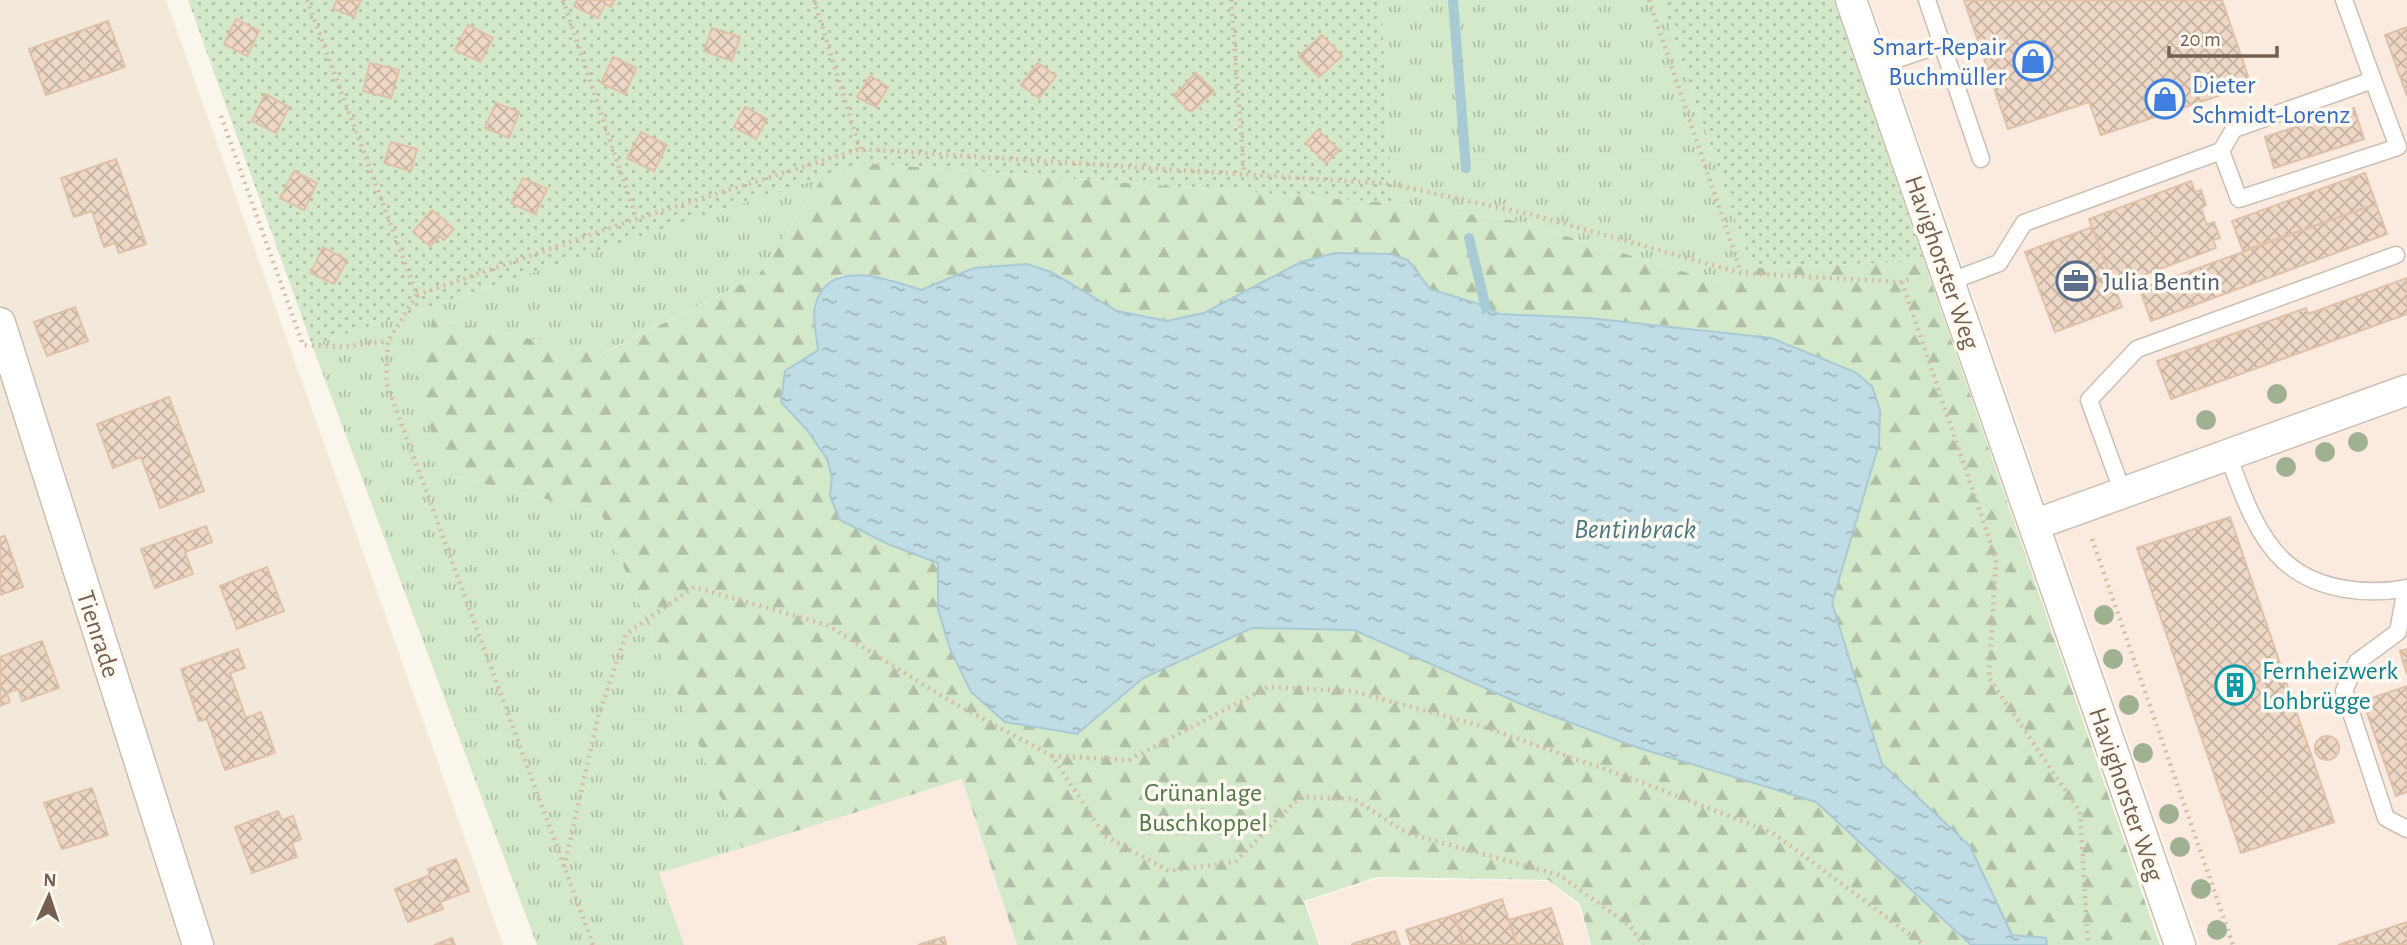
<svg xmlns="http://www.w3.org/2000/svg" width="2407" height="945" viewBox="0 0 2407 945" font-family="'Alegreya Sans',sans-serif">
<defs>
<pattern id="grass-tufts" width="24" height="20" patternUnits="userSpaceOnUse" patternTransform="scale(1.75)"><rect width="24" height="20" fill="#d4e8ca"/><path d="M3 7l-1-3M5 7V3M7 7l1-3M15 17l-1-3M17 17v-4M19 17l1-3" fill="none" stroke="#b1bfa6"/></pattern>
<pattern id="forest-firs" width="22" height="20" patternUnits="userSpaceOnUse" patternTransform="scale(1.75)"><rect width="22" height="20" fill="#d4e8ca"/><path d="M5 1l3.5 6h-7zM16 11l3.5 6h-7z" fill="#b1bfa6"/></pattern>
<pattern id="garden-dots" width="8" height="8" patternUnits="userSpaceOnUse" patternTransform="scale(1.75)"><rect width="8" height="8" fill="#d4e8ca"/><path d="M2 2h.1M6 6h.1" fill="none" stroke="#b1bfa6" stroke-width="1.8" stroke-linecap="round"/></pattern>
<pattern id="water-ripples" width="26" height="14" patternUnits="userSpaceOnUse" patternTransform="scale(1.75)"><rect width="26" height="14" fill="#c0dce4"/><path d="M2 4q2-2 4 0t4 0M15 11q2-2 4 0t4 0" fill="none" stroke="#a1b6bb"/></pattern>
<pattern id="building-cross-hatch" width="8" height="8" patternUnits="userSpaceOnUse" patternTransform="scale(1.75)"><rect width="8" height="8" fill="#eed8c5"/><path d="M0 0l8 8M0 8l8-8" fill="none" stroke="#c5b2a2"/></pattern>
</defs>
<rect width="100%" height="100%" fill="#fbf6eb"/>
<!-- residential -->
<polygon fill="#f2e9da" points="0,0 166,0 503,945 0,945"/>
<!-- commercial -->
<g fill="#faeae0">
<polygon points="1870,0 2407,0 2407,945 2200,945"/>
<polygon points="962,779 1017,945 684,945 659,873"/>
<polygon points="1378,879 1548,881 1578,905 1590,945 1320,945 1306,902"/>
</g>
<!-- grass -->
<g fill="url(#grass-tufts)">
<polygon points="1381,0 1661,0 1752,268 1731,286 1516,221 1392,203"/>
<polygon points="823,177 758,276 601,354 433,318 445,474 601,513 742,848 659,873 684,945 537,945 312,345"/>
</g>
<!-- forest -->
<polygon fill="url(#forest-firs)" points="867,163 1392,203 1516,221 1731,286 1752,268 1924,261 2160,945 2047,945 2045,938 2012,935 1970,846 1882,764 1832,602 1879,444 1880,410 1855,372 1702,329 1589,318 1499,314 1479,304 1430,289 1408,260 1234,296 1204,314 1167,321 1117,311 1083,294 974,268 921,290 888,278 840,275 814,308 818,350 785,371 781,402 807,430 827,459 832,478 830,496 840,520 888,544 938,563 938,609 1077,734 1143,678 1252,628 1354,630 1528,707 1639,748 1816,802 1971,945 1591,945 1580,904 1548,880 1377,877 1304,901 1319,945 1017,945 962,779 742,848 601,513 445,474 415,380 433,318 602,354 758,276 823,177"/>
<!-- garden -->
<g fill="url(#garden-dots)">
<polygon points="188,0 1381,0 1392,203 867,163 312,345"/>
<polygon points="1661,0 1834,0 1924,261 1752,268"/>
</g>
<!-- water -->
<path fill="url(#water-ripples)" stroke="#a7cad5" stroke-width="2" d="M1335,253L1391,254L1408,260L1430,289L1479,304L1499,314L1589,318L1771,338L1855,372L1872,386L1880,410L1879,444L1832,603L1882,764L1970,846L2012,935L2046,938L2047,945H1971L1816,802L1639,748L1528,707L1354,630L1252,628L1143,678L1077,734L1005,722L971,692L950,649L938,609V563L888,544L840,520L830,496L832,477L827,459L807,430L781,402L785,371L818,350C817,337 812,319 815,307C826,257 887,278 921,290L974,268L1027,264L1051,272L1117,311L1167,321L1204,313L1301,262Z"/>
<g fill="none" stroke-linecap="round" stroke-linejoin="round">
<!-- stream -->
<g stroke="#a7cad5" stroke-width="10">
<polyline points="1453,0 1466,168"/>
<polyline points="1469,238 1486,308"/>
</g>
</g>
<!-- building -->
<g fill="url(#building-cross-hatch)" stroke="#e0c0a6" stroke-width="2">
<polygon points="337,0 361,0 354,17 333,9"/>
<polygon points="577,0 615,0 611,7 605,4 598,18 574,6"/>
<polygon points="1964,0 2222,0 2251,85 2101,135 2089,102 2008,129"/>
<polygon points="236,19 259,31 247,56 224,44"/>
<polygon points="108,21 125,67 46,95 29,49"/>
<polygon points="468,25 493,38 480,62 455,50"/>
<polygon points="2407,27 2407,96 2385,35"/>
<polygon points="712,28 740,37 732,61 704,51"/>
<polygon points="1322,35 1342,56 1319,77 1299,56"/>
<polygon points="613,57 636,68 625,94 601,83"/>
<polygon points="370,63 399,70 391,98 363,91"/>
<polygon points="1038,63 1056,76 1039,98 1021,85"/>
<polygon points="1196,73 1214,91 1191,112 1174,96"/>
<polygon points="870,76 888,87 876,107 857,97"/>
<polygon points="265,94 289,107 276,133 252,121"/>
<polygon points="496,103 519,112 509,138 485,128"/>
<polygon points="745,107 767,119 756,139 734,127"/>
<polygon points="2354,108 2364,139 2274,168 2265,137"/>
<polygon points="1318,130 1339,150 1326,163 1306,143"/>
<polygon points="641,132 667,145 654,171 627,158"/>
<polygon points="391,142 417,149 411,171 384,163"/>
<polygon points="116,159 146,244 119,253 115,243 104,247 92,211 74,217 61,178"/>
<polygon points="294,171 317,183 304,210 280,198"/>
<polygon points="2365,173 2376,204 2243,251 2232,221"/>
<polygon points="523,178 547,189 535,214 511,203"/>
<polygon points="2191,181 2195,192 2201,190 2206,205 2201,208 2207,225 2214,222 2220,238 2213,240 2216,248 2114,286 2089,219"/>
<polygon points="2376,204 2387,234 2151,321 2140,289"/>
<polygon points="432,210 454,229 444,240 440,236 430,246 413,232"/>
<polygon points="2092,227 2122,307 2055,332 2025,252"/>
<polygon points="323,247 347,260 334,284 311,273"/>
<polygon points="2407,278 2407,314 2171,399 2157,361 2306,308 2308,314"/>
<polygon points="75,307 88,341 47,356 34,322"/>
<polygon points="169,397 204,491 160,508 141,457 113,468 97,424"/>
<polygon points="2230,517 2334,822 2241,853 2137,548"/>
<polygon points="206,526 212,542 185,552 193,574 155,588 141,549"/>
<polygon points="5,536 23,587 0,595 0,537"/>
<polygon points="267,567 284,611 237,629 220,586"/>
<polygon points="42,641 59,688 22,701 18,689 7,693 10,702 0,706 0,657"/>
<polygon points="238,649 245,668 230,673 246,718 261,712 275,753 225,770 207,719 199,721 181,669"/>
<polygon points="2407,649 2407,674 2400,651"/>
<polygon points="2407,686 2407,792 2396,796 2363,701"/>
<circle cx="2327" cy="748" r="12"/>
<polygon points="92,788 108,835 62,849 44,803"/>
<polygon points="278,811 282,820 293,816 301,839 292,843 297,857 252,873 235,827"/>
<polygon points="456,859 469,891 440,902 443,909 408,922 395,889 430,875 428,869"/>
<polygon points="1502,899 1517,945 1464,945 1454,915"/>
<polygon points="1551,908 1563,945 1517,945 1509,920"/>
<polygon points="1454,915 1464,945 1411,945 1406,930"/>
<polygon points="2407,922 2407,945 2338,945"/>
<polygon points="1395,931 1400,945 1352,945 1352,944"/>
<polygon points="944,937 946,945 918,945"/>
<polygon points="452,938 455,945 434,945"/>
</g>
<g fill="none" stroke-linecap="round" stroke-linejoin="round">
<!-- service casing -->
<g stroke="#cdbfb1" stroke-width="19">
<g id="service">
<polyline points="1927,0 1981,159"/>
<polyline points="2344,0 2373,80"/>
<polyline points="1874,67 1942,44"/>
<polyline points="1949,282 1999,263 2024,223 2221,151 2239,199 2398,147 2373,80 2234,129 2221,151"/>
<path d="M2228,455C2241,490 2255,534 2284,561C2315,590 2367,596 2407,588"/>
<polyline points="2123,493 2089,400 2137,349 2396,255"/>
<polyline points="2406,588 2398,632 2357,662 2344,691 2386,818 2407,829"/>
</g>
</g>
<!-- minor casing -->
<g stroke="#cdbfb1" stroke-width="33">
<g id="minor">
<polyline points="1851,0 2180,945"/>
<polyline points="0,323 198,945"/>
<polyline points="2034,525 2407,390"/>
</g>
</g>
<!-- path -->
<g stroke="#d4bca7" stroke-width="4.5" stroke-dasharray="2 5" stroke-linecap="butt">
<polyline points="307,0 417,295 388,341 386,382 593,945"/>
<polyline points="563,0 636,218"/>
<polyline points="814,0 860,149"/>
<polyline points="1231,0 1244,173"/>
<polyline points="1649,0 1741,272"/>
<polyline points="221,116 303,345 343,347 388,341"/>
<polyline points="1902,282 1996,559 1989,678 2080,812 2088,945"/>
<polyline points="417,295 636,219 860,149 1391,184 1533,215 1741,273 1902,282 1913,278"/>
<polyline points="2092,539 2233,945"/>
<polyline points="1052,756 1129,760 1268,687 1352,691 1478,725 1633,779 1773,833 1924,945"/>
<polyline points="564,867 598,717 626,634 694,587 827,625 950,701 1052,756 1105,836 1169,871 1235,862 1300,797 1354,799 1407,833 1559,875 1630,926 1643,945"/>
</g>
<!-- service -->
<use href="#service" stroke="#fff" stroke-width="16"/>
<!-- minor -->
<use href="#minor" stroke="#fff" stroke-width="30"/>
</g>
<!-- trees -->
<g fill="#9fb191">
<circle cx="2277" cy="394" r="10"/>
<circle cx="2206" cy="420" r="10"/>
<circle cx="2358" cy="442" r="10"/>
<circle cx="2325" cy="452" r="10"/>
<circle cx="2286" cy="467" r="10"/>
<circle cx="2104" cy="615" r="10"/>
<circle cx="2113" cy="659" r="10"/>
<circle cx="2129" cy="705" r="10"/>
<circle cx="2143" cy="753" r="10"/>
<circle cx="2169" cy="814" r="10"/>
<circle cx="2180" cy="847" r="10"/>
<circle cx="2201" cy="889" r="10"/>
<circle cx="2217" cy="930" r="10"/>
</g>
<!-- icons -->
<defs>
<g id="shop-ring" transform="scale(2.0125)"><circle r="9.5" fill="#fefaf1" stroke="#3f7fe0" stroke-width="1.5"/><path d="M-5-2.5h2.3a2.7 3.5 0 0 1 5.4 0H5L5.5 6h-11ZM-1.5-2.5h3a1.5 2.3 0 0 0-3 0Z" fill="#3f7fe0"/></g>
<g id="office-ring" transform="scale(2.0125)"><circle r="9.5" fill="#fefaf1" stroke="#5c6f8a" stroke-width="1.5"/><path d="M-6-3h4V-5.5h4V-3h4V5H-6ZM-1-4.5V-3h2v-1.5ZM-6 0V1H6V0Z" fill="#5c6f8a"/></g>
<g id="building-ring" transform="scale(2.0125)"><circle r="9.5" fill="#fefaf1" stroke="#0f9aa8" stroke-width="1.5"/><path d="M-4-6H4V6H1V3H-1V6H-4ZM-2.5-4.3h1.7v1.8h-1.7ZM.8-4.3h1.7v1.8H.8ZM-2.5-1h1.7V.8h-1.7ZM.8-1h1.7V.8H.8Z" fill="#0f9aa8"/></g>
</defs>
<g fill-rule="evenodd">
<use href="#shop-ring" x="2033" y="61"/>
<use href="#shop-ring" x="2165" y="99"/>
<use href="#office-ring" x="2076" y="281"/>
<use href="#building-ring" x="2235" y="685"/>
</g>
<g text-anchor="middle" stroke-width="7" stroke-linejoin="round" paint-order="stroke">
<!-- shop labels -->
<g font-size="26" fill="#366cbe" stroke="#fefaf1" text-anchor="end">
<text x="2006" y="55">Smart-Repair<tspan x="2006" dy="30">Buchmüller</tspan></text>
<text x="2192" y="93" text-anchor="start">Dieter<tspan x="2192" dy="30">Schmidt-Lorenz</tspan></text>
</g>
<!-- street labels -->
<g font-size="26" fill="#755f50" stroke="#fefaf1">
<text transform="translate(1943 262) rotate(71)" y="9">Havighorster Weg</text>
<text transform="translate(99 634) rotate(72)" y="9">Tienrade</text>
<text transform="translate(2127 794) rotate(71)" y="9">Havighorster Weg</text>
</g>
<!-- service labels -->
<g font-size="26" fill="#4e5e75" stroke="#fefaf1" text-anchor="start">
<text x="2103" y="290">Julia Bentin</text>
</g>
<!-- culture labels -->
<g font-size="26" fill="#0d838f" stroke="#fefaf1" text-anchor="start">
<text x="2262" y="679">Fernheizwerk<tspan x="2262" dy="30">Lohbrügge</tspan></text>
</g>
<!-- park labels -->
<g font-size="26" fill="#547948" stroke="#fefaf1">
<text x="1203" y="801">Grünanlage<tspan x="1203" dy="30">Buschkoppel</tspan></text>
</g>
<!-- water labels -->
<g font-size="28" font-style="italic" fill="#4b7885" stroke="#fefaf1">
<text x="1635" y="538">Bentinbrack</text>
</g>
</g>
<!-- north arrow -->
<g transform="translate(49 896) rotate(3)" stroke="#fefaf1" stroke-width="5" paint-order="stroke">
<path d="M0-5L12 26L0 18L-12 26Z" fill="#755f50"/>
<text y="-10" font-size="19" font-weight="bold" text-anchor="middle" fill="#755f50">N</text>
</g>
<!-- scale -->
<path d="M2169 46v10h108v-10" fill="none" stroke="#755f50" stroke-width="3.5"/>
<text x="2180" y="46" font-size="21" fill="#755f50" stroke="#fefaf1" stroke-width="5" paint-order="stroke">20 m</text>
</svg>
